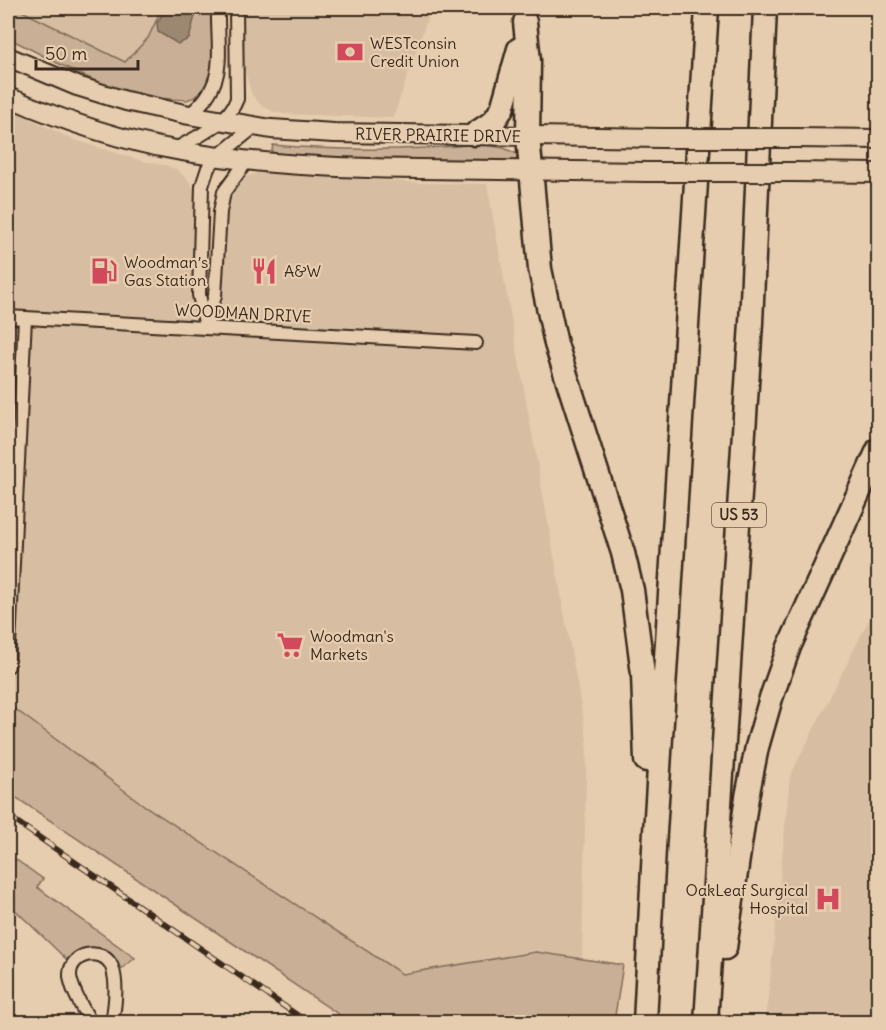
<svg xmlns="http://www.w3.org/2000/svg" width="886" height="1030" viewBox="0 0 886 1030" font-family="Delius,sans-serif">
<rect width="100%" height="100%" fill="#e7cdaf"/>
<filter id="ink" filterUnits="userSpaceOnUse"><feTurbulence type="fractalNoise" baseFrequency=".0167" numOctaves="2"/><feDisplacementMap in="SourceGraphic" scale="12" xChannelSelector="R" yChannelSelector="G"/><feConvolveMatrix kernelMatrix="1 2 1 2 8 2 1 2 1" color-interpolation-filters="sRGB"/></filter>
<g filter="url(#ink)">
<!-- built -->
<g fill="#d7bea2">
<polygon points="16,8 162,8 148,38 125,62"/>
<polygon points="243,8 431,8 393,118 284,114 272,111 261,105 252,95 244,68"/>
<polygon points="8,108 72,139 142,161 165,165 178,170 188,180 194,189 196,203 191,334 224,335 222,293 225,211 230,190 242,178 258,173 424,183 487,184 587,739 582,958 536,952 402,974 145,806 22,714 8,705"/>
<polygon points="878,602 878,1022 766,1022 790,776"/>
</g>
<!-- green -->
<g fill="#c8af95" stroke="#826c5a" stroke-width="1.5">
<path d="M8,8H16L125,62L148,38L162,8H211C211,24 215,70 208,83C204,91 197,97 187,100C173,99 159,99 145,96C100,89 50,58 8,38Z"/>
<path d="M479,144L504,148L517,154V161L370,159L271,155L273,145C342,151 410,151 479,144Z"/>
<polygon points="8,705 22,714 145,806 402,974 536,952 623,965 614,1022 350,1022 8,792"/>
<path d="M8,854L43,879L37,887L135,958L120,970C115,945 82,942 67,960L8,903V910Z"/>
</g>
<!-- water -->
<polygon fill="#9c8771" stroke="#756250" stroke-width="1.5" points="166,8 197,8 189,39 178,44 158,32 157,23"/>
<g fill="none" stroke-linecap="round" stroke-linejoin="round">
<!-- street casing -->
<g stroke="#3b2a1e" stroke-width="16">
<g id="street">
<path d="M189,115C229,83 217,54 218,8"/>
<path d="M174,150C196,137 228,124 237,99L236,8"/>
<polyline points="8,317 476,343"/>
<polyline points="206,326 215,296 220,212 224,192 247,161"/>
<polyline points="206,327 199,295 202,186 208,168 217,157 254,127"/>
<polyline points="8,666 25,318"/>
<path d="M90,1022C83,1008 72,992 70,976C69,952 104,946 112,967C118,983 115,1006 112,1022"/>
</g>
</g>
<!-- secondary casing -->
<g stroke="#3b2a1e" stroke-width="22">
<g id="secondary">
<polyline points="8,57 77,86 126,101 189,115 271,129 334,133 661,138"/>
<path d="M8,97C62,120 118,140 176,150C256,165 338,168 420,169C495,170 571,171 647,172"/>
<polyline points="795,138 878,139"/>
<polyline points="794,172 878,173"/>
</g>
</g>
<!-- highway casing -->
<g stroke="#3b2a1e" stroke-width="27">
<g id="highway">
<polyline points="525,22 529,61 528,136 540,269 556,344 623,553 632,590 643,674 646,760"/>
<polyline points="475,134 493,122 502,109 519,49"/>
<polyline points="725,948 747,797 757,747 771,698 789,647 878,450"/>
<polyline points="645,1022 654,848 707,8"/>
<polyline points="706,1022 751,323 765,8"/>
</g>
</g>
<!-- street -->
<use href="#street" stroke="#e7cdaf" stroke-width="12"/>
<!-- secondary -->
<use href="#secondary" stroke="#e7cdaf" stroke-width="18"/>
<!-- highway -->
<use href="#highway" stroke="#e7cdaf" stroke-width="22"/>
<!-- rail casing -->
<g stroke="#3b2a1e" stroke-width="6">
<polyline id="rail" points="8,816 307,1022"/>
</g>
<!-- rail -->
<use href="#rail" stroke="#e7cdaf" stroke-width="4" stroke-dasharray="11" stroke-linecap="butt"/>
<!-- secondary-bridge casing -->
<g stroke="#3b2a1e" stroke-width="22" stroke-linecap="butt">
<g id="secondary-bridge">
<polyline points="661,138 795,138"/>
<polyline points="647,172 794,172"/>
</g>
</g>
<!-- secondary-bridge -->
<use href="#secondary-bridge" stroke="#e7cdaf" stroke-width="18"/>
</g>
</g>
<!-- icons -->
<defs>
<g id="bank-bare" transform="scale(2.07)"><path d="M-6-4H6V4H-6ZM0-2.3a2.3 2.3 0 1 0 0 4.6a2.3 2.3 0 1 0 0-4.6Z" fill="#d1495b" stroke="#e7cdaf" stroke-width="2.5" paint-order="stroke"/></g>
<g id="fuel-bare" transform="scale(2.07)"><path d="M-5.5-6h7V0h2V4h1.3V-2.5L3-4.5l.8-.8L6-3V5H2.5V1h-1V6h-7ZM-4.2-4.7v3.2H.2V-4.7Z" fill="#d1495b" stroke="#e7cdaf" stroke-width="2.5" paint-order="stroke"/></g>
<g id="restaurant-bare" transform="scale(2.07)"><path d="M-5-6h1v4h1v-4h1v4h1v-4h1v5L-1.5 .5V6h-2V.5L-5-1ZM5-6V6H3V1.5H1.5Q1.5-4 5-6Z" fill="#d1495b" stroke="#e7cdaf" stroke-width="2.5" paint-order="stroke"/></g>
<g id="supermarket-bare" transform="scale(2.07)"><path d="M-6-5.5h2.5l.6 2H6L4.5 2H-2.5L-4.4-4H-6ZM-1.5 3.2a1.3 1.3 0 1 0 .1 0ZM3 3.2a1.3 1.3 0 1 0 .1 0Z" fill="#d1495b" stroke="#e7cdaf" stroke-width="2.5" paint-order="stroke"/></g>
<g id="hospital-bare" transform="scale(2.07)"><path d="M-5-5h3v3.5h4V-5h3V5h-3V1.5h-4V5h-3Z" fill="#d1495b" stroke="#e7cdaf" stroke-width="2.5" paint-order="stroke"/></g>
</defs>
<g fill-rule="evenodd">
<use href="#bank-bare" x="350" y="52"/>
<use href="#fuel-bare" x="104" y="271"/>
<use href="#restaurant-bare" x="264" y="271"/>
<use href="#supermarket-bare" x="290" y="645"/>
<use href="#hospital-bare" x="828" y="899"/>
</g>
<g text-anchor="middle" stroke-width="4.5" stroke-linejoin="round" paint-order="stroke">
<!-- shield labels -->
<rect fill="#e7cdaf" stroke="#6f5b4a" stroke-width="1.5" x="712" y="503" width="54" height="24" rx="4.5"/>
<g font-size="15" font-weight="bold" fill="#3b2a1e">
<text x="739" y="520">US 53</text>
</g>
<!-- poi labels -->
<g font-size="16" fill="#3b2a1e" stroke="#e7cdaf" text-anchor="start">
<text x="370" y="49">WESTconsin<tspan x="370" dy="18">Credit Union</tspan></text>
<text x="124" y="268">Woodman’s<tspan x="124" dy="18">Gas Station</tspan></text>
<text x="284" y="277">A&amp;W</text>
<text x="310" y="642">Woodman's<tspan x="310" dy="18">Markets</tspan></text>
<text x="808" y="896" text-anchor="end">OakLeaf Surgical<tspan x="808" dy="18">Hospital</tspan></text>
</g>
<!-- street labels -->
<g font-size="16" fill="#3b2a1e" stroke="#e7cdaf">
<text transform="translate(438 135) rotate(1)" y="6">RIVER PRAIRIE DRIVE</text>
<text transform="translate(243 313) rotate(3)" y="6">WOODMAN DRIVE</text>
</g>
</g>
<!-- margin -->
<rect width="886" height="1030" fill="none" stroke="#e7cdaf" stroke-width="30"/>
<rect x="15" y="15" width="856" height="1000" fill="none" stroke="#3b2a1e" stroke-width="2" filter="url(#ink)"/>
<!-- scale -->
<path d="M36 60v9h102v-9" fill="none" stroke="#3b2a1e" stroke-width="3"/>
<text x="45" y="60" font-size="18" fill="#3b2a1e" stroke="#e7cdaf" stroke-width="4.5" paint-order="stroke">50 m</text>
</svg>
